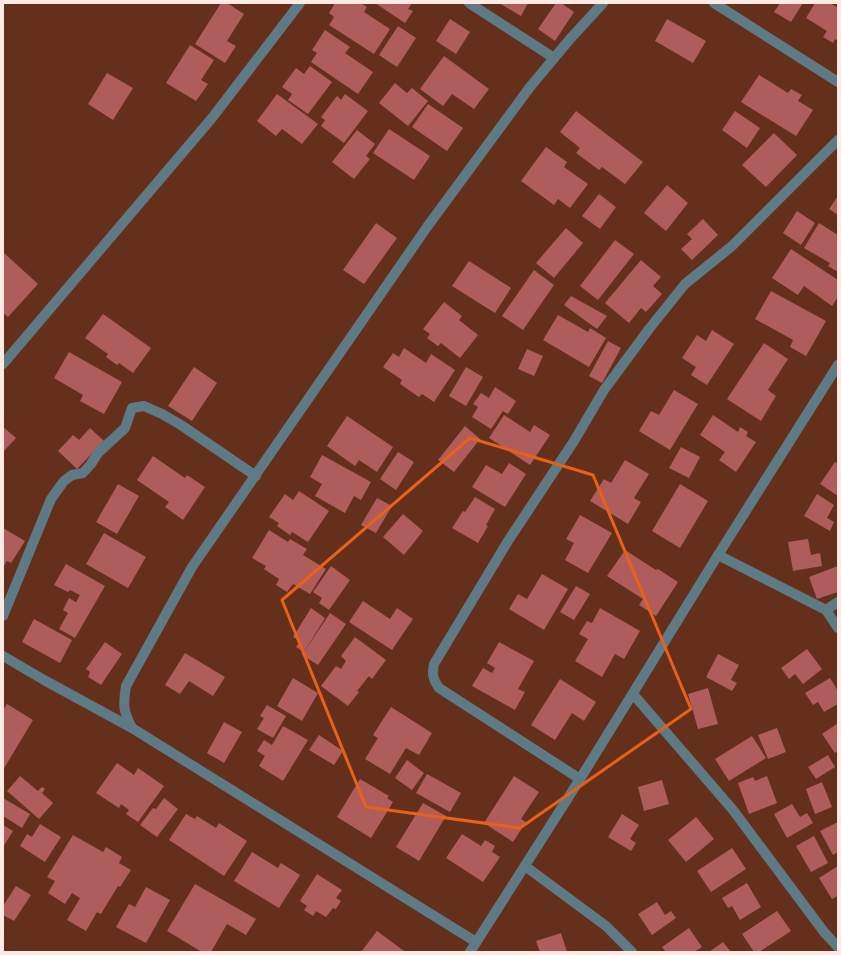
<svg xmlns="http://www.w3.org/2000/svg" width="841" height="955" viewBox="0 0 841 955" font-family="Figtree,sans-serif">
<rect width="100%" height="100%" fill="#64301c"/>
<!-- building -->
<g fill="#ae5c5c">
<polygon points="221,3 227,3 244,14 227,41 236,46 225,63 195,44"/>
<polygon points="335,3 360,3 367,7 364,12 390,29 374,54 329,25 334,17 329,13"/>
<polygon points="375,3 412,3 408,9 413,11 405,23"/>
<polygon points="499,3 528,3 521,16"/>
<polygon points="556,3 561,3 574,12 555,41 538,29"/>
<polygon points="780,3 803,3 791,22 774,12"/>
<polygon points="815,3 830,3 838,8 838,41 835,39 833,43 823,37 827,31 806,18"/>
<polygon points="450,19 470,32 456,54 436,41"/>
<polygon points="667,19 706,41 693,63 655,41"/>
<polygon points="398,26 416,38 397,67 379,55"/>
<polygon points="325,30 350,47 345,53 373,72 358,94 311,62 317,53 312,50"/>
<polygon points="190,45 214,60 201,80 208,84 196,101 166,83"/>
<polygon points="444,56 489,89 474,109 452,94 443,106 420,89"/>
<polygon points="310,66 332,82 308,114 288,100 292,94 282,87 296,68 304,74"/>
<polygon points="107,73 133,88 113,120 88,104"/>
<polygon points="759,75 788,93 791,89 802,95 798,101 813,110 796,136 741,102"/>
<polygon points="395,83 407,93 412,88 428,101 408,126 379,103"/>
<polygon points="277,94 318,124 302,144 282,129 276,136 257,121"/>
<polygon points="345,94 368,111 344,143 321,126 325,120 321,117 337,96 341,100"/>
<polygon points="428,104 463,128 447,151 412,127"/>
<polygon points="576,111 643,162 625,184 602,167 599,170 576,153 580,148 560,132"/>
<polygon points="735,111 760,128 747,148 722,130"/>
<polygon points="389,129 430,156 414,180 373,153"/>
<polygon points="357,130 375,144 366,156 370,159 354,179 332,162"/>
<polygon points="774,133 797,155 766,187 742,165"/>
<polygon points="546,147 567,162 564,167 588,184 570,208 558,199 554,205 521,181"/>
<polygon points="667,185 688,203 666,231 644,213"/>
<polygon points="599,194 616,207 600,229 582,216"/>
<polygon points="838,196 838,215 829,209"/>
<polygon points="797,211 815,223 801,245 783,233"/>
<polygon points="703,219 718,235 692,260 681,249 692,239 687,234"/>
<polygon points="376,223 397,238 364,284 343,270"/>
<polygon points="819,223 838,235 838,272 828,266 830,263 804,248"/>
<polygon points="566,228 583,243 554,278 536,263"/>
<polygon points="615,240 634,254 598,300 580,286"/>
<polygon points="791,249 838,280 838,297 832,306 804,286 798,295 772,278"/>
<polygon points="3,252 38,284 8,317 3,313"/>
<polygon points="641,260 661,277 653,286 662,294 646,312 641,308 629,323 605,303"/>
<polygon points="469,261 511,288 495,313 452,286"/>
<polygon points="534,270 554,285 523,330 502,316"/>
<polygon points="771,291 826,321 806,356 790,347 793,340 755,319"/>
<polygon points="571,296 607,316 597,329 564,305"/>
<polygon points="444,302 462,316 459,320 478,335 460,358 441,343 438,346 427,338 430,334 423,329"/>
<polygon points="103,314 151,348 133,373 119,363 117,365 106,357 108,354 85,338"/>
<polygon points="558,315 588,332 590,328 606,338 589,367 543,340"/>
<polygon points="712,330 734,344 707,385 691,375 696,367 682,358 697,335 706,341"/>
<polygon points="608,341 621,348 602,383 589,376"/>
<polygon points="764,343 788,359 768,390 776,396 761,421 727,399"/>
<polygon points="404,348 426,363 431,354 455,370 434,402 422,394 419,397 400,384 402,380 383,367 393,353 399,357"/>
<polygon points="527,349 543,356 534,376 518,369"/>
<polygon points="69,352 122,382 104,414 80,401 83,395 54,378"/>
<polygon points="194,367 217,383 192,421 168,406"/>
<polygon points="466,367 483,377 466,406 449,396"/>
<polygon points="495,387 516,401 508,414 503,411 491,429 472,417 478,407 473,404 481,393 489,398"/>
<polygon points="674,390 698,404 670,450 639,431 651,411 659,415"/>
<polygon points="504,415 530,432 534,425 550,435 530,465 489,438"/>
<polygon points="713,415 738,432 740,427 748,432 746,436 756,442 736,472 719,460 725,452 700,435"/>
<polygon points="347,416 393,447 377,472 359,460 355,466 327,446"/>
<polygon points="465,426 480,439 454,472 438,460"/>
<polygon points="3,427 16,438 3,452"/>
<polygon points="90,428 104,441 77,469 58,451 73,435 79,440"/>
<polygon points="681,447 700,457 689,478 669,468"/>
<polygon points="398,452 414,462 396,490 380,479"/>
<polygon points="322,455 371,482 361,500 354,496 345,513 315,496 322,484 310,477"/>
<polygon points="153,456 185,478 187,475 205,487 183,520 165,507 169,502 137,480"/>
<polygon points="625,460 649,474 634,498 641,502 628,524 590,501 604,479 611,483"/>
<polygon points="835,462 838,464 838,496 820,484"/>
<polygon points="509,463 526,474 505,507 472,487 486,465 502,474"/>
<polygon points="118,484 139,496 117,534 96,522"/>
<polygon points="680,484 708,501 680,548 652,531"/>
<polygon points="299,491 329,511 308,542 292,532 290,535 277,526 279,523 269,517 285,494 293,500"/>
<polygon points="817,494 834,505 827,518 834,522 830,531 804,516"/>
<polygon points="475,497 495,509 486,525 488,526 478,543 452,528 463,511 465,512"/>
<polygon points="377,498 392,506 376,533 361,525"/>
<polygon points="403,514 423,531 404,555 383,537"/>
<polygon points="580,515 612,533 588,573 565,560 574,543 566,539"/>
<polygon points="3,528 25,541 11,563 7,561 3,567"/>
<polygon points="269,530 288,542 290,539 307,549 303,555 326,569 310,594 293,584 287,592 276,585 279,579 264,569 266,566 252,558"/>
<polygon points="104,533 146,557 128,588 86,564"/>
<polygon points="808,539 811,555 820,553 822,566 793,571 788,542"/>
<polygon points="625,550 656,570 658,569 678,582 656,616 639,605 643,599 607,576"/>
<polygon points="66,564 105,586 75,638 59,629 68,613 63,610 69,598 76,602 80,595 70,590 68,592 54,585"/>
<polygon points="331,566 350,580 329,610 319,603 322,598 313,592"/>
<polygon points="838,566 838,592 817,599 809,577"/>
<polygon points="542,574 568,589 544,630 509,609 518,594 527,599"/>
<polygon points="576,586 590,594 574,620 560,612"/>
<polygon points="363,601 390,619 397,608 413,619 392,650 349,622"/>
<polygon points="311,608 325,618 304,652 296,647 300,641 293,637"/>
<polygon points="600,608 640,631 624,659 615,654 602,677 575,661 588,639 579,634 587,621 592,623"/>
<polygon points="330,613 346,624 318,665 302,655"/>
<polygon points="34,619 72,640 60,663 22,642"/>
<polygon points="355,637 386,660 372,679 369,676 357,691 359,692 348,706 321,686 336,666 341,669 346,661 341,656"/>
<polygon points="105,642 122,654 101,685 88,677 90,672 86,669"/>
<polygon points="499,642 534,661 518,689 525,692 515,710 472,686 483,668 492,673 495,668 487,663"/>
<polygon points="807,649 822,669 803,684 795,674 789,679 781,668"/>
<polygon points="185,653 225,677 213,696 189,681 180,694 165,685"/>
<polygon points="718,654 739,665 731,680 737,683 732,691 706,677"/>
<polygon points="293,678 318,693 302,721 277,706"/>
<polygon points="830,678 838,691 838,704 824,712 818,702 813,705 805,693"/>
<polygon points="560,679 596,702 584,721 572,713 555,740 531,725"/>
<polygon points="708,688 718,724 698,729 688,694"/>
<polygon points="7,704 33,720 3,770 3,710"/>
<polygon points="267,705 286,716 273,738 257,729 264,718 260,716"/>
<polygon points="391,707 432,733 419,755 406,748 390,774 365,759 378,738 373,735"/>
<polygon points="224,722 242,732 224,763 207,753"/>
<polygon points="838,723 838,751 835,753 822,734"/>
<polygon points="283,726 308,740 283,781 259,766 265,756 257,751 264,740 272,745"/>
<polygon points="777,728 786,752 768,759 758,735"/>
<polygon points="319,735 343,751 334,765 309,750"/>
<polygon points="752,736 766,758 729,781 715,759"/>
<polygon points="828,755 835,767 816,779 808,767"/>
<polygon points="407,760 424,773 412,790 395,778"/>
<polygon points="117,763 134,775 138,768 164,786 138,822 126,814 129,810 121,804 119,808 96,793"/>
<polygon points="427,774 461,793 450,812 416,793"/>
<polygon points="20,776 38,791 42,787 45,789 42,793 53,803 39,819 7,791"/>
<polygon points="514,776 539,792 521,819 526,822 513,842 484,823"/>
<polygon points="767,776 777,803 749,814 738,783 753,777 755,781"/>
<polygon points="360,779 389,796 387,798 393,802 371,838 337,817"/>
<polygon points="662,780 669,804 644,811 638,787"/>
<polygon points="822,782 832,807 815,814 806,789"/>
<polygon points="3,798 30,814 22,828 3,816"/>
<polygon points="164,798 178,809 157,837 140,825 153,808 156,809"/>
<polygon points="423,803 446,816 419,861 396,847"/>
<polygon points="792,804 800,817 807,813 813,823 787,838 774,814"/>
<polygon points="186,814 195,819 197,816 216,828 219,823 247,841 224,876 169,840"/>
<polygon points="622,814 639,825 630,839 636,843 631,851 608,837"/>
<polygon points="696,817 714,839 686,862 668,840"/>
<polygon points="838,822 838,852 833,855 820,831"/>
<polygon points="40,824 61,837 45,862 20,846 27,834 32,837"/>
<polygon points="3,825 13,831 3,847"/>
<polygon points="462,834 481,846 485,840 495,846 492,852 500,857 483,882 446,858"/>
<polygon points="73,835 103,852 106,847 122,857 119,863 131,870 120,887 118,886 101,914 97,912 86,931 67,920 80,898 72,893 65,904 48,893 55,881 47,877"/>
<polygon points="814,836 828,863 811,872 796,846"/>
<polygon points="732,848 746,869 711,892 697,871"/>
<polygon points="252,852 278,868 281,863 300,875 279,908 234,881"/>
<polygon points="838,866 838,896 832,899 819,878"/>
<polygon points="317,874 342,890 336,898 341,901 336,909 333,908 326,917 316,911 313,916 304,910 307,906 300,901"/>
<polygon points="747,883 761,907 740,920 732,906 728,908 722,898"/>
<polygon points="195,884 256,919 246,935 227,924 211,952 202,952 167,931"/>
<polygon points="16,886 31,895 14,921 3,915 3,906"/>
<polygon points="146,887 170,900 146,943 116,927 129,904 135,907"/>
<polygon points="657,902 665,915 671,911 676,918 652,935 638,914"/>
<polygon points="777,911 791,931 759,952 754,952 742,934"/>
<polygon points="689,928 702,947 694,952 666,952 662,947"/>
<polygon points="377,931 404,951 403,952 361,952"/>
<polygon points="561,933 567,952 540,952 536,941"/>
<polygon points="723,942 731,952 709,952"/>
</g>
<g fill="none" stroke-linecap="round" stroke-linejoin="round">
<!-- minor -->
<g stroke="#5e7b85" stroke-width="10">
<polyline points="469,3 554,58"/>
<polyline points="714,3 838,82"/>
<polyline points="3,364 212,118 300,3"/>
<polyline points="718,555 826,610 838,628"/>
<polyline points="826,610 838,602"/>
<polyline points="3,616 51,499 64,481 72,475 83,473 91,464 98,453 125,428 132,408 144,406 162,414 181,425 256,476"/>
<polyline points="3,656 44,680 132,728"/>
<polyline points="633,694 733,810 824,932 838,947"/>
<path d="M580,779L439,688C433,679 432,675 434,664L508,541L574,441L604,390L649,329L685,284L732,246L838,140"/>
<polyline points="525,866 606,926 632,952"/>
<path d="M476,942L132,728C123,711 123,705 126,686L192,567L427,227L530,87L570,39L603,3"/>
<polyline points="470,952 580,779 718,555 838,365"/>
</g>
</g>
<!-- marked area -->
<path fill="none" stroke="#e96017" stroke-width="3" stroke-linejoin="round" d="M470,438L593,475L691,709L520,828L366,807L282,600Z"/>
<!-- border -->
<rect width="841" height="955" fill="none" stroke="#feeae2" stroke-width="8"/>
</svg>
